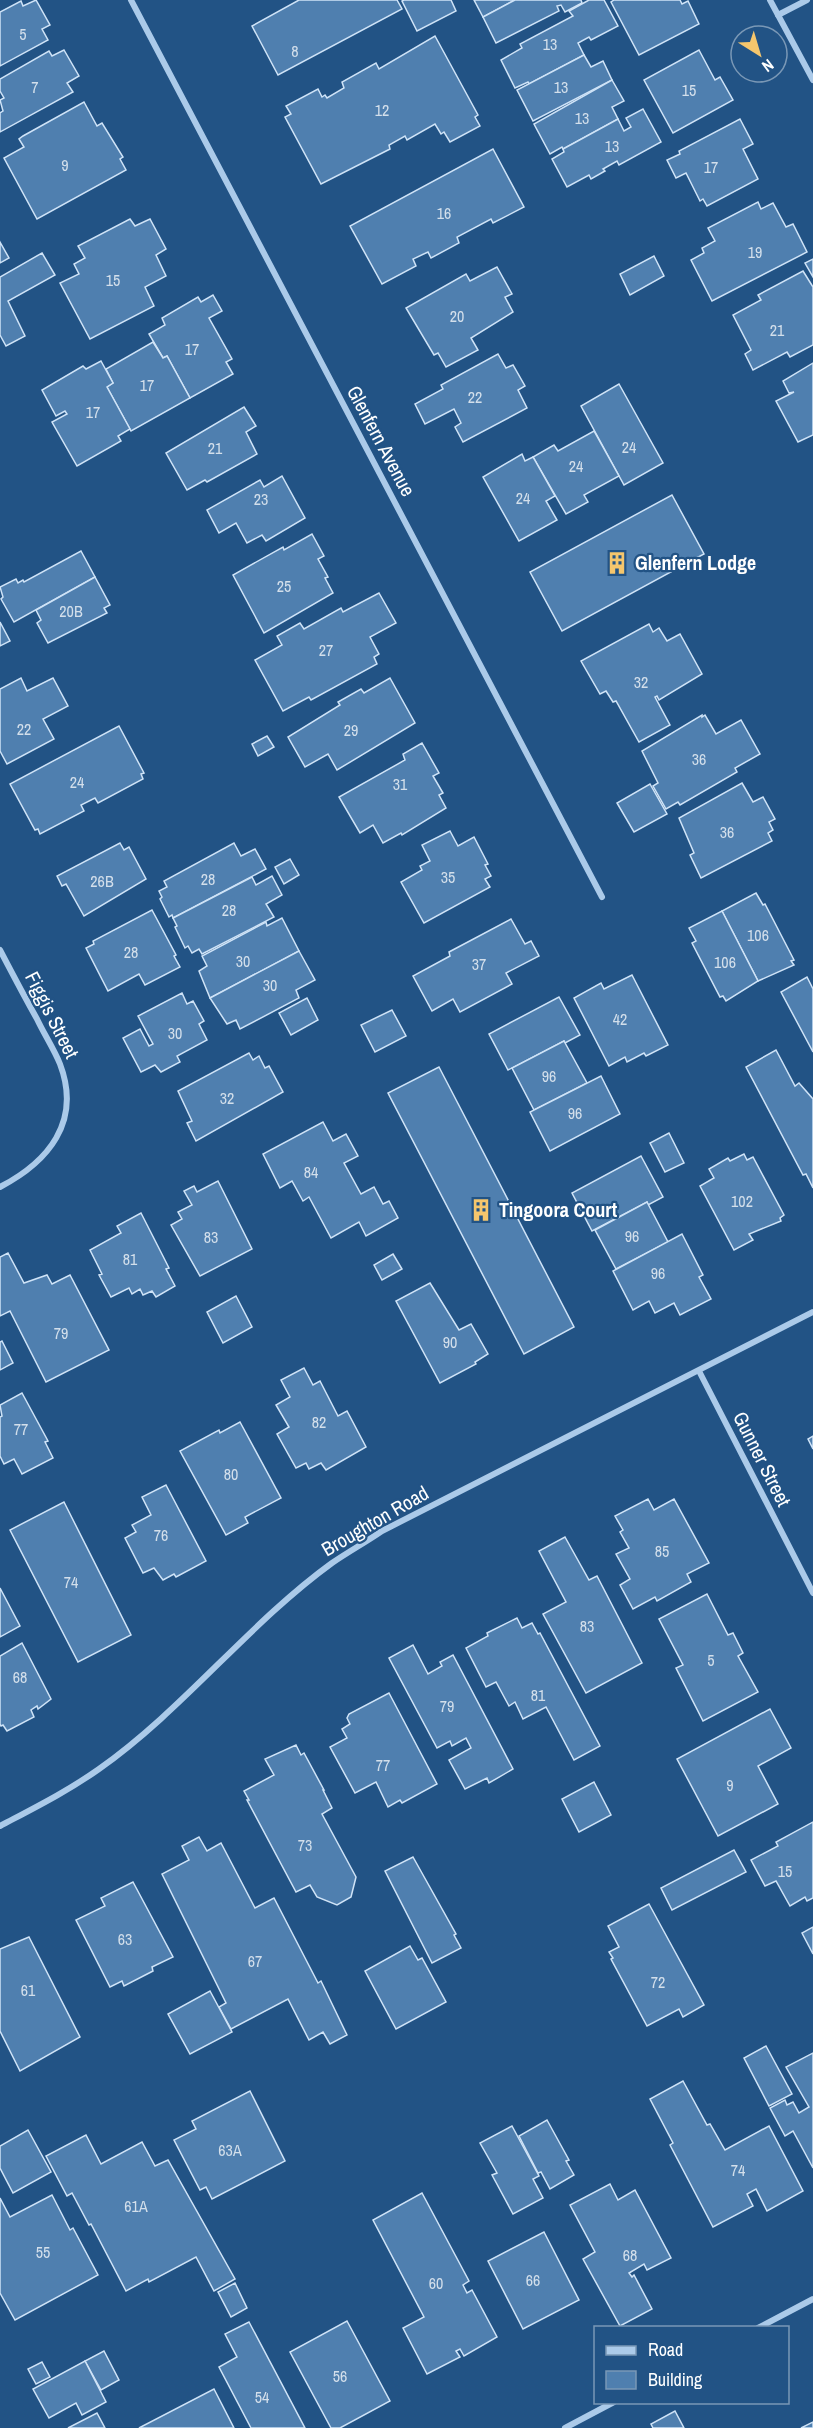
<svg xmlns="http://www.w3.org/2000/svg" width="813" height="2428" viewBox="0 0 813 2428" font-family="'Archivo Narrow',sans-serif">
<rect width="100%" height="100%" fill="#225385"/>
<!-- building -->
<g fill="#4f7faf" stroke="#cfe3f7" stroke-width="1.5">
<polygon points="36,0 50,25 42,29 48,40 0,66 0,12 21,1 23,6"/>
<polygon points="299,0 397,0 402,9 278,75 252,26"/>
<polygon points="404,0 451,0 456,11 417,31 402,1"/>
<polygon points="474,0 515,0 483,17"/>
<polygon points="515,0 581,0 582,3 565,12 561,5 557,6 559,11 496,43 483,17"/>
<polygon points="589,0 604,0 618,26 591,40 589,37 578,43 584,55 529,84 528,82 515,88 501,60 522,48 520,44 573,16 569,11"/>
<polygon points="614,0 680,0 682,4 688,1 699,24 639,55 611,2"/>
<polygon points="435,36 478,115 475,117 480,126 450,142 444,132 441,134 435,124 407,140 405,136 389,145 390,149 321,184 285,117 291,114 286,106 318,89 322,97 325,95 327,98 344,88 342,82 376,63 379,69"/>
<polygon points="64,50 79,76 67,83 73,92 0,132 0,113 3,111 0,100 4,98 0,91 0,79 49,51 52,56"/>
<polygon points="699,50 715,80 720,77 733,100 673,133 644,80"/>
<polygon points="584,55 591,67 603,61 612,80 533,121 517,90"/>
<polygon points="612,80 624,101 612,107 618,119 563,149 562,147 550,154 534,124"/>
<polygon points="84,102 97,126 102,123 123,157 120,159 126,170 37,219 4,158 24,147 19,139 23,136"/>
<polygon points="643,109 661,142 619,165 617,161 603,169 605,171 591,179 589,175 567,187 552,159 564,152 563,149 618,119 624,131 631,127 626,118"/>
<polygon points="740,119 753,144 743,149 758,179 707,206 703,199 700,201 686,173 676,178 667,160 680,154 679,151"/>
<polygon points="493,149 524,207 493,223 491,219 457,237 459,243 431,258 428,252 413,259 416,266 382,284 350,226"/>
<polygon points="758,202 761,209 773,203 786,227 793,224 807,252 712,301 691,260 704,253 702,248 715,241 708,228"/>
<polygon points="130,219 135,226 150,219 166,249 156,255 166,276 145,287 154,306 90,339 60,283 79,274 74,264 85,258 78,246"/>
<polygon points="0,242 9,258 0,263"/>
<polygon points="42,253 55,275 8,301 25,336 6,346 0,335 0,277"/>
<polygon points="654,256 664,276 630,295 620,274"/>
<polygon points="813,259 813,277 805,263"/>
<polygon points="497,267 512,294 505,297 513,312 471,338 478,350 446,367 438,353 434,355 406,308 466,274 470,281"/>
<polygon points="803,271 813,287 813,345 790,357 787,352 753,370 745,354 751,350 733,315 761,300 758,295"/>
<polygon points="213,295 222,311 209,318 232,359 226,362 233,374 190,398 167,356 163,358 149,334 165,325 162,318 198,297 201,302"/>
<polygon points="153,342 163,358 167,356 190,398 131,431 107,387 113,383 106,369"/>
<polygon points="498,354 506,368 513,365 525,386 518,390 527,408 463,442 455,427 461,423 454,409 425,424 415,404 443,389 441,385"/>
<polygon points="101,361 113,383 107,387 130,429 118,436 121,441 77,466 52,422 67,414 65,411 56,416 42,390 83,366 86,369"/>
<polygon points="813,363 813,435 798,442 776,401 794,392 789,393 783,381"/>
<polygon points="619,384 663,463 624,485 581,406"/>
<polygon points="244,407 256,426 246,432 257,454 207,482 205,480 187,490 166,453"/>
<polygon points="594,431 619,476 584,495 588,502 566,514 533,457 554,445 558,451"/>
<polygon points="522,454 525,461 533,457 555,496 546,501 557,520 519,541 483,477"/>
<polygon points="282,476 305,518 266,541 262,535 247,543 236,523 219,533 207,510 260,480 264,487"/>
<polygon points="672,495 704,554 562,631 530,572"/>
<polygon points="312,534 324,556 318,559 328,577 325,578 333,593 264,633 233,575 283,547 284,550"/>
<polygon points="81,551 95,577 14,622 1,599 3,597 0,587 16,579 18,583 23,580 24,582"/>
<polygon points="95,577 110,605 104,608 107,613 48,643 37,623 41,620 36,610"/>
<polygon points="379,593 396,623 370,637 379,654 374,657 377,664 311,700 309,697 283,711 255,660 282,645 277,636 300,623 304,629 341,608 343,612"/>
<polygon points="0,622 10,641 0,646"/>
<polygon points="649,624 653,632 659,628 667,641 680,634 702,674 659,700 657,696 655,697 670,725 639,742 616,701 613,702 606,691 600,694 581,661"/>
<polygon points="21,678 27,691 53,678 68,706 43,719 54,739 7,764 0,751 0,689"/>
<polygon points="390,678 415,723 337,770 328,754 305,767 288,737 340,705 338,702 361,689 364,693"/>
<polygon points="702,715 702,717 705,715 716,734 741,720 760,754 735,768 737,772 680,805 678,802 666,809 653,786 658,783 642,751"/>
<polygon points="119,726 144,773 141,774 143,779 98,803 95,798 81,805 84,811 40,834 38,829 35,830 10,784"/>
<polygon points="267,736 274,747 258,756 252,744"/>
<polygon points="422,743 439,773 433,776 443,793 439,795 446,808 402,835 401,833 383,843 373,825 360,833 339,797 405,760 403,754"/>
<polygon points="742,783 753,802 763,797 775,819 769,822 773,830 768,833 772,841 701,878 690,855 694,853 679,818"/>
<polygon points="650,784 667,814 634,832 617,803"/>
<polygon points="450,831 458,846 474,837 488,864 485,865 491,876 485,879 490,887 424,923 401,882 422,870 420,866 430,861 422,845"/>
<polygon points="120,843 124,850 129,847 146,879 84,916 66,884 62,886 57,876"/>
<polygon points="234,843 241,856 255,849 266,869 173,918 172,915 169,917 160,899 162,897 159,891 167,887 164,881"/>
<polygon points="290,859 299,875 284,884 275,867"/>
<polygon points="272,876 282,895 266,904 274,917 202,954 199,949 192,953 188,946 185,948 175,927 177,926 173,918 252,877 256,885"/>
<polygon points="756,893 763,905 765,904 794,960 791,961 794,965 758,981 722,911"/>
<polygon points="152,910 176,955 174,956 180,967 145,985 139,974 108,991 86,948 94,944 93,941"/>
<polygon points="722,911 758,981 726,1001 723,996 720,997 692,943 696,941 689,928"/>
<polygon points="282,918 299,951 210,998 199,971 207,966 202,956 266,922 267,926"/>
<polygon points="511,919 525,944 531,941 539,956 506,973 512,984 460,1012 453,999 432,1011 413,976 450,956 449,952"/>
<polygon points="299,951 315,980 296,990 299,998 240,1029 236,1020 227,1024 210,998"/>
<polygon points="632,975 668,1045 646,1056 644,1053 627,1062 625,1057 609,1066 574,998 601,983 604,989"/>
<polygon points="807,977 813,989 813,1052 781,992"/>
<polygon points="182,993 187,1004 193,1001 204,1021 199,1024 207,1040 177,1056 180,1062 161,1072 155,1065 141,1072 123,1038 140,1029 149,1046 153,1044 138,1016"/>
<polygon points="559,997 580,1035 565,1043 564,1041 508,1070 489,1034"/>
<polygon points="307,998 318,1020 291,1035 279,1013"/>
<polygon points="392,1010 406,1036 375,1052 361,1025"/>
<polygon points="564,1041 587,1083 534,1110 512,1068"/>
<polygon points="776,1050 795,1086 799,1083 813,1099 813,1188 806,1174 803,1175 746,1067"/>
<polygon points="249,1053 253,1060 259,1056 265,1068 269,1066 283,1092 196,1141 187,1123 192,1121 178,1091"/>
<polygon points="439,1067 574,1327 524,1354 388,1093"/>
<polygon points="601,1076 620,1114 550,1151 530,1112"/>
<polygon points="323,1122 333,1141 346,1134 358,1156 344,1163 361,1194 374,1187 383,1204 389,1201 398,1218 366,1236 359,1222 331,1238 309,1197 303,1201 292,1181 280,1188 263,1154"/>
<polygon points="669,1133 684,1163 665,1172 650,1143"/>
<polygon points="744,1154 747,1160 753,1157 784,1215 780,1218 781,1221 749,1234 753,1240 734,1250 700,1186 714,1178 709,1169 728,1158 730,1161"/>
<polygon points="641,1156 663,1197 648,1205 647,1202 592,1231 572,1193"/>
<polygon points="218,1181 252,1249 200,1276 171,1225 182,1219 178,1212 192,1205 184,1191 194,1186 197,1192"/>
<polygon points="647,1202 668,1242 616,1269 595,1230"/>
<polygon points="141,1213 169,1268 166,1269 175,1286 156,1297 152,1291 143,1295 140,1289 132,1294 129,1288 111,1297 99,1275 102,1274 90,1250 121,1233 117,1226"/>
<polygon points="682,1234 703,1275 699,1277 711,1299 680,1315 674,1303 655,1313 649,1301 633,1310 613,1271"/>
<polygon points="8,1253 24,1283 47,1275 52,1284 70,1275 109,1350 46,1382 10,1311 0,1316 0,1257"/>
<polygon points="393,1254 402,1269 382,1280 374,1265"/>
<polygon points="430,1283 459,1330 471,1324 488,1354 475,1362 476,1364 440,1383 396,1301"/>
<polygon points="236,1296 252,1327 223,1343 207,1312"/>
<polygon points="2,1341 13,1363 0,1370 0,1342"/>
<polygon points="304,1368 313,1385 320,1381 338,1416 347,1411 366,1447 326,1470 321,1463 309,1469 306,1463 296,1468 277,1434 289,1427 276,1405 290,1397 281,1380"/>
<polygon points="22,1393 48,1441 45,1442 53,1458 22,1474 14,1459 4,1464 0,1456 0,1417 2,1416 0,1405"/>
<polygon points="240,1422 281,1498 245,1517 248,1523 226,1535 180,1451 219,1430 220,1433"/>
<polygon points="813,1436 813,1449 808,1439"/>
<polygon points="166,1485 206,1561 176,1577 174,1574 163,1580 154,1568 143,1573 125,1538 136,1532 132,1525 151,1515 142,1497"/>
<polygon points="648,1499 654,1510 674,1499 709,1563 687,1574 691,1582 657,1601 655,1597 633,1609 620,1585 630,1579 616,1554 629,1548 620,1532 623,1530 615,1516"/>
<polygon points="64,1502 131,1635 78,1662 10,1530"/>
<polygon points="565,1537 589,1580 597,1576 642,1663 586,1693 543,1614 566,1602 539,1551"/>
<polygon points="0,1588 20,1626 0,1637"/>
<polygon points="707,1594 728,1635 733,1633 743,1653 738,1656 758,1692 703,1721 676,1668 683,1665 659,1619"/>
<polygon points="517,1618 522,1628 532,1623 538,1634 540,1633 600,1746 574,1760 546,1707 523,1719 515,1702 509,1706 496,1682 486,1687 466,1648 488,1636 487,1633"/>
<polygon points="22,1643 51,1699 38,1709 37,1706 31,1710 34,1717 7,1731 3,1725 1,1726 0,1724 0,1656"/>
<polygon points="413,1645 428,1674 442,1666 440,1662 453,1655 513,1769 489,1783 487,1778 465,1789 449,1760 471,1748 466,1738 452,1746 450,1741 437,1748 389,1658"/>
<polygon points="389,1693 437,1784 402,1803 400,1800 388,1807 376,1782 355,1793 330,1747 347,1738 342,1729 350,1724 347,1718 349,1714"/>
<polygon points="770,1709 791,1748 758,1766 778,1804 718,1836 677,1759"/>
<polygon points="296,1745 301,1755 304,1753 324,1790 323,1790 332,1808 322,1814 356,1877 351,1897 337,1905 317,1897 310,1885 296,1892 247,1800 249,1800 244,1791 274,1775 265,1759"/>
<polygon points="594,1782 611,1815 579,1832 562,1799"/>
<polygon points="813,1822 813,1898 807,1901 805,1897 790,1906 776,1881 765,1886 751,1860 778,1846 776,1842"/>
<polygon points="199,1837 207,1851 221,1843 255,1908 274,1898 318,1983 321,1981 347,2035 330,2044 323,2032 309,2040 288,1999 231,2029 219,2007 226,2003 162,1874 189,1860 182,1846"/>
<polygon points="734,1850 746,1872 672,1910 661,1888"/>
<polygon points="413,1857 456,1934 454,1935 461,1948 432,1963 385,1871"/>
<polygon points="133,1882 173,1957 152,1967 153,1971 124,1986 122,1981 110,1987 76,1920 105,1906 101,1898"/>
<polygon points="649,1904 704,2005 683,2017 679,2009 647,2026 611,1959 613,1958 609,1952 619,1947 608,1926"/>
<polygon points="813,1927 813,1954 802,1933"/>
<polygon points="29,1937 80,2037 20,2071 0,2031 0,1949"/>
<polygon points="410,1946 418,1960 422,1958 446,2002 396,2029 365,1971"/>
<polygon points="210,1991 232,2032 190,2054 168,2014"/>
<polygon points="766,2046 792,2094 769,2106 744,2058"/>
<polygon points="813,2053 813,2168 793,2131 785,2136 770,2108 785,2100 787,2105 793,2102 799,2113 809,2107 786,2067"/>
<polygon points="683,2081 707,2125 710,2124 725,2150 769,2126 803,2191 767,2211 756,2189 747,2194 753,2206 713,2227 670,2145 673,2143 650,2099"/>
<polygon points="250,2091 285,2161 212,2199 206,2187 200,2190 174,2140 196,2129 192,2121"/>
<polygon points="547,2120 569,2160 566,2161 574,2175 550,2189 541,2172 538,2173 519,2136"/>
<polygon points="512,2126 539,2176 533,2179 543,2198 513,2214 492,2175 497,2173 480,2143"/>
<polygon points="28,2130 51,2172 13,2193 0,2168 0,2146"/>
<polygon points="86,2135 101,2164 142,2142 155,2166 168,2160 235,2279 214,2291 196,2257 149,2282 148,2279 126,2291 91,2224 89,2225 72,2193 67,2196 46,2156"/>
<polygon points="610,2184 618,2200 635,2190 671,2258 647,2270 644,2264 629,2273 632,2277 634,2275 652,2309 620,2326 583,2259 595,2252 570,2205"/>
<polygon points="422,2193 469,2281 463,2285 467,2293 472,2290 497,2337 464,2356 460,2349 456,2351 460,2357 427,2374 403,2328 424,2317 373,2220"/>
<polygon points="52,2195 70,2230 73,2228 98,2275 15,2320 0,2293 0,2198 10,2217"/>
<polygon points="544,2232 579,2300 523,2329 488,2261"/>
<polygon points="235,2283 247,2308 231,2317 218,2292"/>
<polygon points="347,2321 390,2401 340,2428 331,2428 290,2352"/>
<polygon points="249,2322 305,2428 251,2428 219,2367 237,2357 225,2334"/>
<polygon points="104,2351 119,2380 101,2390 85,2361"/>
<polygon points="85,2361 106,2402 82,2415 76,2403 49,2418 33,2389"/>
<polygon points="42,2362 50,2377 36,2384 28,2369"/>
<polygon points="214,2389 234,2428 139,2428"/>
<polygon points="675,2411 684,2428 653,2428 651,2424"/>
<polygon points="97,2413 105,2428 68,2428"/>
<polygon points="813,2422 813,2428 801,2428"/>
</g>
<g fill="none" stroke-linecap="round" stroke-linejoin="round">
<!-- minor -->
<g stroke="#abcae9" stroke-width="6">
<polyline points="131,0 602,897"/>
<polyline points="770,0 813,80"/>
<polyline points="778,15 807,0"/>
<path d="M0,950C12,973 24,996 37,1019C44,1034 54,1049 60,1064C82,1122 48,1162 0,1187"/>
<polyline points="699,1371 813,1593"/>
<path d="M0,1826C34,1808 68,1791 99,1769C184,1709 248,1624 332,1563C348,1552 366,1542 382,1531L813,1312"/>
<polyline points="758,2328 813,2299"/>
<polyline points="565,2428 614,2402"/>
</g>
</g>
<!-- icons -->
<defs>
<g id="building-bare" transform="scale(1.8)"><path d="M-4-6H4V6H1V3H-1V6H-4ZM-2.5-4.3h1.7v1.8h-1.7ZM.8-4.3h1.7v1.8H.8ZM-2.5-1h1.7V.8h-1.7ZM.8-1h1.7V.8H.8Z" fill="#f5c66d" stroke="#225385" stroke-width="2.5" paint-order="stroke"/></g>
</defs>
<g fill-rule="evenodd">
<use href="#building-bare" x="617" y="563"/>
<use href="#building-bare" x="481" y="1210"/>
</g>
<g text-anchor="middle" stroke-width="4.5" stroke-linejoin="round" paint-order="stroke">
<!-- number labels -->
<g font-size="16" fill="#d3dfeb">
<text x="23" y="40">5</text>
<text x="550" y="50">13</text>
<text x="295" y="57">8</text>
<text x="35" y="93">7</text>
<text x="561" y="93">13</text>
<text x="689" y="96">15</text>
<text x="382" y="116">12</text>
<text x="582" y="124">13</text>
<text x="612" y="152">13</text>
<text x="65" y="171">9</text>
<text x="711" y="173">17</text>
<text x="444" y="219">16</text>
<text x="755" y="258">19</text>
<text x="113" y="286">15</text>
<text x="457" y="322">20</text>
<text x="777" y="336">21</text>
<text x="192" y="355">17</text>
<text x="147" y="391">17</text>
<text x="475" y="403">22</text>
<text x="93" y="418">17</text>
<text x="629" y="453">24</text>
<text x="215" y="454">21</text>
<text x="576" y="472">24</text>
<text x="523" y="504">24</text>
<text x="261" y="505">23</text>
<text x="284" y="592">25</text>
<text x="71" y="617">20B</text>
<text x="326" y="656">27</text>
<text x="641" y="688">32</text>
<text x="24" y="735">22</text>
<text x="351" y="736">29</text>
<text x="699" y="765">36</text>
<text x="77" y="788">24</text>
<text x="400" y="790">31</text>
<text x="727" y="838">36</text>
<text x="448" y="883">35</text>
<text x="208" y="885">28</text>
<text x="102" y="887">26B</text>
<text x="229" y="916">28</text>
<text x="758" y="941">106</text>
<text x="131" y="958">28</text>
<text x="243" y="967">30</text>
<text x="725" y="968">106</text>
<text x="479" y="970">37</text>
<text x="270" y="991">30</text>
<text x="620" y="1025">42</text>
<text x="175" y="1039">30</text>
<text x="549" y="1082">96</text>
<text x="227" y="1104">32</text>
<text x="575" y="1119">96</text>
<text x="311" y="1178">84</text>
<text x="742" y="1207">102</text>
<text x="632" y="1242">96</text>
<text x="211" y="1243">83</text>
<text x="130" y="1265">81</text>
<text x="658" y="1279">96</text>
<text x="61" y="1339">79</text>
<text x="450" y="1348">90</text>
<text x="319" y="1428">82</text>
<text x="21" y="1435">77</text>
<text x="231" y="1480">80</text>
<text x="161" y="1541">76</text>
<text x="662" y="1557">85</text>
<text x="71" y="1588">74</text>
<text x="587" y="1632">83</text>
<text x="711" y="1666">5</text>
<text x="20" y="1683">68</text>
<text x="538" y="1701">81</text>
<text x="447" y="1712">79</text>
<text x="383" y="1771">77</text>
<text x="730" y="1791">9</text>
<text x="305" y="1851">73</text>
<text x="785" y="1877">15</text>
<text x="125" y="1945">63</text>
<text x="255" y="1967">67</text>
<text x="658" y="1988">72</text>
<text x="28" y="1996">61</text>
<text x="230" y="2156">63A</text>
<text x="738" y="2176">74</text>
<text x="136" y="2212">61A</text>
<text x="43" y="2258">55</text>
<text x="630" y="2261">68</text>
<text x="533" y="2286">66</text>
<text x="436" y="2289">60</text>
<text x="340" y="2382">56</text>
<text x="262" y="2403">54</text>
</g>
<!-- street labels -->
<g font-size="20" fill="#fff" stroke="#225385">
<text transform="translate(381 441) rotate(62)" y="7">Glenfern Avenue</text>
<text transform="translate(52 1015) rotate(63)" y="7">Figgis Street</text>
<text transform="translate(762 1459) rotate(63)" y="7">Gunner Street</text>
<text transform="translate(375 1521) rotate(-30)" y="7">Broughton Road</text>
</g>
<!-- poi labels -->
<g font-size="20" font-weight="bold" fill="#fff" stroke="#225385" text-anchor="start">
<text x="635" y="570">Glenfern Lodge</text>
<text x="499" y="1217">Tingoora Court</text>
</g>
</g>
<!-- legend -->
<rect x="594" y="2326" width="195" height="78" fill="#225385" stroke="#7a98b6" stroke-width="1.5"/>
<rect x="606" y="2346" width="30" height="9" fill="#abcae9" stroke="#7a98b6" stroke-width="1.5"/>
<text x="648" y="2356" font-size="18" fill="#ffffff">Road</text>
<rect x="606" y="2371" width="30" height="18" fill="#4f7faf" stroke="#7a98b6" stroke-width="1.5"/>
<text x="648" y="2386" font-size="18" fill="#ffffff">Building</text>
<!-- north arrow -->
<g transform="translate(759 54) rotate(143)"><circle r="28" fill="#225385" stroke="#7a98b6" stroke-width="1.5"/>
<path d="M0-4.5L10 22L0 15L-10 22Z" fill="#f5c66d"/>
<text y="-9" font-size="16" font-weight="bold" text-anchor="middle" fill="#ffffff">N</text>
</g>
</svg>
